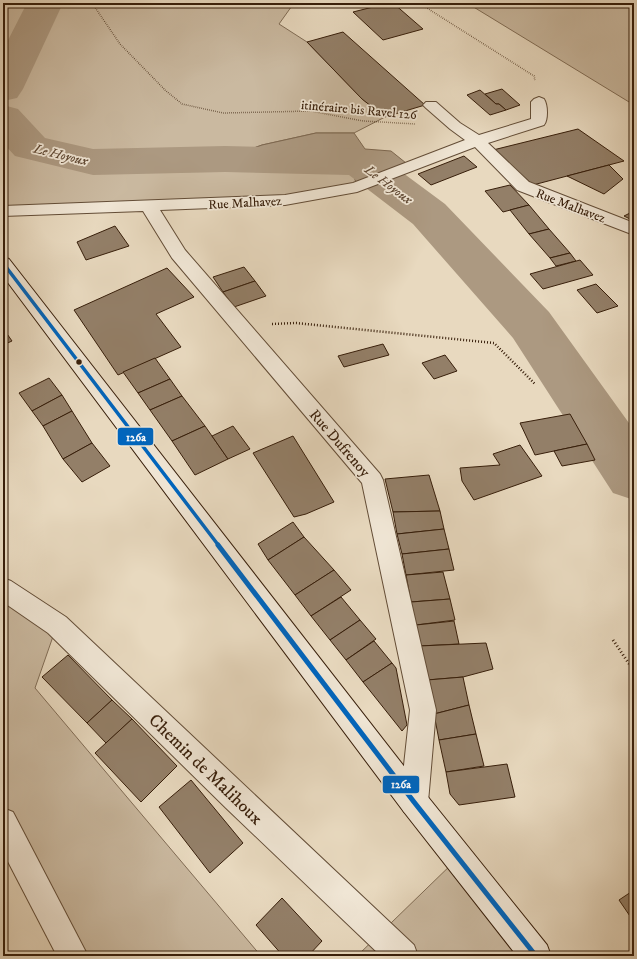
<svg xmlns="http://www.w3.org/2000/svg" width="637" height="959" viewBox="0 0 637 959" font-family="'IM FELL DW Pica',serif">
<rect width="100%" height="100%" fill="#e8d9bf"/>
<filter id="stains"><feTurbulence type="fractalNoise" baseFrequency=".005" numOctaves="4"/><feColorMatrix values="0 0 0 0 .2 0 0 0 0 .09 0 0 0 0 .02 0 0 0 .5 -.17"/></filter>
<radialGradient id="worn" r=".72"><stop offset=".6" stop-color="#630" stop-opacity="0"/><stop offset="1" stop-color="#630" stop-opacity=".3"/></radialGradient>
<!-- green -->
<g fill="#cab9a0" stroke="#806c55">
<polygon points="3,3 294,3 279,24 307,42 362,99 385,117 354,133 316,133 262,145 226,158 258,171 352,167 357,187 285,200 3,211"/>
<polygon points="467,3 634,3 634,105"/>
<polygon points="3,589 57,625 35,688 261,956 73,956 3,822"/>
<polygon points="458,858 536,956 357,956"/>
</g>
<!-- water -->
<polygon fill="#ac9981" stroke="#7d6851" points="316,133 354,133 365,149 391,151 411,167 357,187 352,167 258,171 225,159 262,145"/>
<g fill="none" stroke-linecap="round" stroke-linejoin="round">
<!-- river -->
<g fill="#ac9981" fill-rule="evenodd">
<polygon points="27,3 63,3 23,89 17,98 3,101 3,50"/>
<polygon points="3,105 18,109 45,138 93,149 225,146 360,149 376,153 445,204 549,312 634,430 634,500 613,493 513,338 413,224 349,175 225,172 93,175 15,156 3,143"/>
</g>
</g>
<!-- building -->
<g fill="#937f68" stroke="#371e0a">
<polygon points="389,3 393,3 423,29 383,40 353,12"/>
<polygon points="343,32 425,105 385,117 362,99 307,42"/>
<polygon points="502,89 520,105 506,110 499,104 496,104 485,94"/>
<polygon points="480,90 496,104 499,104 506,110 490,115 467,95"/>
<polygon points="578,129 624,161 533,185 493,150"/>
<polygon points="464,156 477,167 431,185 418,174"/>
<polygon points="609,165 623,179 604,194 567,176"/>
<polygon points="510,185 529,205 503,212 485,191"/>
<polygon points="529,205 549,229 529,234 510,210"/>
<polygon points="634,211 634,221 624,216"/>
<polygon points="115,226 129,246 86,260 77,242"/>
<polygon points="549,229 570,253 550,258 529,234"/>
<polygon points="570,253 576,261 556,266 550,258"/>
<polygon points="580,260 593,275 543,289 530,274"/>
<polygon points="244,267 255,281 223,292 213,277"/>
<polygon points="167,268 194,297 156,314 181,347 118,375 74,310"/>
<polygon points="255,281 266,296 234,307 223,292"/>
<polygon points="596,284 618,306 597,313 577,290"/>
<polygon points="3,328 12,341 3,345"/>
<polygon points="383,344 389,355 344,367 338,356"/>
<polygon points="445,355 457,371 434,379 422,363"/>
<polygon points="155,358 170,379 138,393 123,372"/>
<polygon points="49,378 62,395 32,411 19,393"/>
<polygon points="170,379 182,396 150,410 138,393"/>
<polygon points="62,395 72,411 43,426 32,411"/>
<polygon points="182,396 205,426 172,441 150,410"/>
<polygon points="72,411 92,443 63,459 43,426"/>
<polygon points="570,414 587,444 535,455 520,423"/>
<polygon points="205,426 228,459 195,475 172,441"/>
<polygon points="233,426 250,449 228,459 212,436"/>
<polygon points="293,436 334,502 306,514 294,517 253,453"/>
<polygon points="92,443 110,466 82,482 63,459"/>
<polygon points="587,444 595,460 562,466 554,451"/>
<polygon points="520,445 542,476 474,500 462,481 460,468 500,465 493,454"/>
<polygon points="429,475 440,511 393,512 385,479"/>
<polygon points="440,511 444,529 397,534 393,512"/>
<polygon points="293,522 304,537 268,560 258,544"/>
<polygon points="444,529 449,549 402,554 397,534"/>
<polygon points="304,537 334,570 295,595 268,560"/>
<polygon points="449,549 454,570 406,575 402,554"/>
<polygon points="334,570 351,590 311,616 295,595"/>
<polygon points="443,572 450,599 411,602 406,575"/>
<polygon points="341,597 360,620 330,640 311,616"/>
<polygon points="450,599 455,620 416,625 411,602"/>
<polygon points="360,620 376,639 346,660 330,640"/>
<polygon points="454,621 459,644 419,646 416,625"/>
<polygon points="374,641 392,663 363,682 346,660"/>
<polygon points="486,643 493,669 463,677 427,680 419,646"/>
<polygon points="68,655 112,700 87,723 42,677"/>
<polygon points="392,663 396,668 407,725 402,731 363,682"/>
<polygon points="463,677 469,705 434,714 427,680"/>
<polygon points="112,700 132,719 106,743 87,723"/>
<polygon points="469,705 476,734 439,740 434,714"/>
<polygon points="132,719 177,766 141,802 95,753"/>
<polygon points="476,734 484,766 446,772 439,740"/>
<polygon points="507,764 515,797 459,805 450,794 446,772"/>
<polygon points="191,780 243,843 210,873 159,807"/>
<polygon points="634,890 634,922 619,900"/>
<polygon points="282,898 322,941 308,956 283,956 256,925"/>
</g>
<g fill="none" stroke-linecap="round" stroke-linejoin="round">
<!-- street casing -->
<g stroke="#634d37" stroke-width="2">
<g id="street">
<path d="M539,97L544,99C548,105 548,120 544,125L488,143L529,182L634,223V235L517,190L475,147L357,192L285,205L160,210L185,250L380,474L383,480L436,710L428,802L424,812L414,816L404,812L400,802L410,710L362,483L172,258L143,211L3,216V206L285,195L353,183L465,140L450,129L426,108L423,105L426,102H436L460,123L479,135L531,119V102L534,99Z"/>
<polygon points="3,578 11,581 66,617 414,945 418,956 381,956 226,808 48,633 3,602"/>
<polygon points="3,808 13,812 88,956 57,956 3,852"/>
</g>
</g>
<!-- secondary casing -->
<g stroke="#371e0a" stroke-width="2">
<polygon id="secondary" points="3,257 9,259 424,792 547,945 551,956 517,956 404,812 3,276"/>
</g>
<!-- path-far2 -->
<g stroke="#371e0a" stroke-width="1.5" stroke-dasharray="0.5 1.5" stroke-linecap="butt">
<polyline points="92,3 120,44 165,90 182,104 223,113 311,111 363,121 415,124"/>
<polyline points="419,3 534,76 535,80"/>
</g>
<!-- path-far1 -->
<polyline stroke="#371e0a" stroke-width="2.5" stroke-dasharray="1 2" stroke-linecap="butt" points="272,324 296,323 494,343 535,384"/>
<!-- path -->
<polyline stroke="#371e0a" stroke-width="3" stroke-dasharray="1 2.5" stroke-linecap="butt" points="613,640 634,671"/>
<!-- street -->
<use href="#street" fill="#f0e6d5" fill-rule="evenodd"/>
<!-- secondary -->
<use href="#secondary" fill="#f0e6d5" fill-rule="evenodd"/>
<!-- bus-1-far1 casing -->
<g stroke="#f0e6d5" stroke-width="6">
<polyline id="bus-1-far1" points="3,263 219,546"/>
</g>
<!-- bus-1 casing -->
<g stroke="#f0e6d5" stroke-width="8">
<polyline id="bus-1" points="218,545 414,802 536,956"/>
</g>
<!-- bus-1-far1 -->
<use href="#bus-1-far1" stroke="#0065bd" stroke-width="3.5"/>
<!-- bus-1 -->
<use href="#bus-1" stroke="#0065bd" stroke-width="5"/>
</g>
<!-- markers -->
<circle fill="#371e0a" stroke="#f0e6d5" stroke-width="1.5" cx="79" cy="362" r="3.5"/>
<g text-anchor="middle" stroke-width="3.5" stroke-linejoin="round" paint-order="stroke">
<!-- far-street labels -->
<g font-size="13" fill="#371e0a" stroke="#f0e6d5">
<text transform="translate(359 109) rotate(5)" y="5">itinéraire bis Ravel 126</text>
<text transform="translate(245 202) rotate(-3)" y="5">Rue Malhavez</text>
<text transform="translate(571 205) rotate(21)" y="5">Rue Malhavez</text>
</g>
<!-- far-water labels -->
<g font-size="13" font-style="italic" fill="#604934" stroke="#f0e6d5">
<text transform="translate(61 154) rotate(14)" y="5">Le Hoyoux</text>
<text transform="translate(389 184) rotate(37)" y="5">Le Hoyoux</text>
</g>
<!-- street labels -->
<g font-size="15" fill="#371e0a" stroke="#f0e6d5">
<text transform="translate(340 443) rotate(49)" y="5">Rue Dufrenoy</text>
</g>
<!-- near-street labels -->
<g font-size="18" fill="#371e0a" stroke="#f0e6d5">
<text transform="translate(206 769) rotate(44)" y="6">Chemin de Malihoux</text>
</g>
</g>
<g stroke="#f0e6d5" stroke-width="1.5">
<rect x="117" y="427" width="37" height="19" rx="4" fill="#0065bd"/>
<rect x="382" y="775" width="38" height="19" rx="4" fill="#0065bd"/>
</g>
<g font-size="11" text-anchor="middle" font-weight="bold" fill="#fff">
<text x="136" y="441">126a</text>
<text x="401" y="788">126a</text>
</g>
<!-- margin -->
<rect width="637" height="959" fill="none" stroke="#e8d9bf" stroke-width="16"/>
<rect x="4" y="4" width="629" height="951" fill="none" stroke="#371e0a" stroke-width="2"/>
<rect x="8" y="8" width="621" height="943" fill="none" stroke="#371e0a"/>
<rect width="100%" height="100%" filter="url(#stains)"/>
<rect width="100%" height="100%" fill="url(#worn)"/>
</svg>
